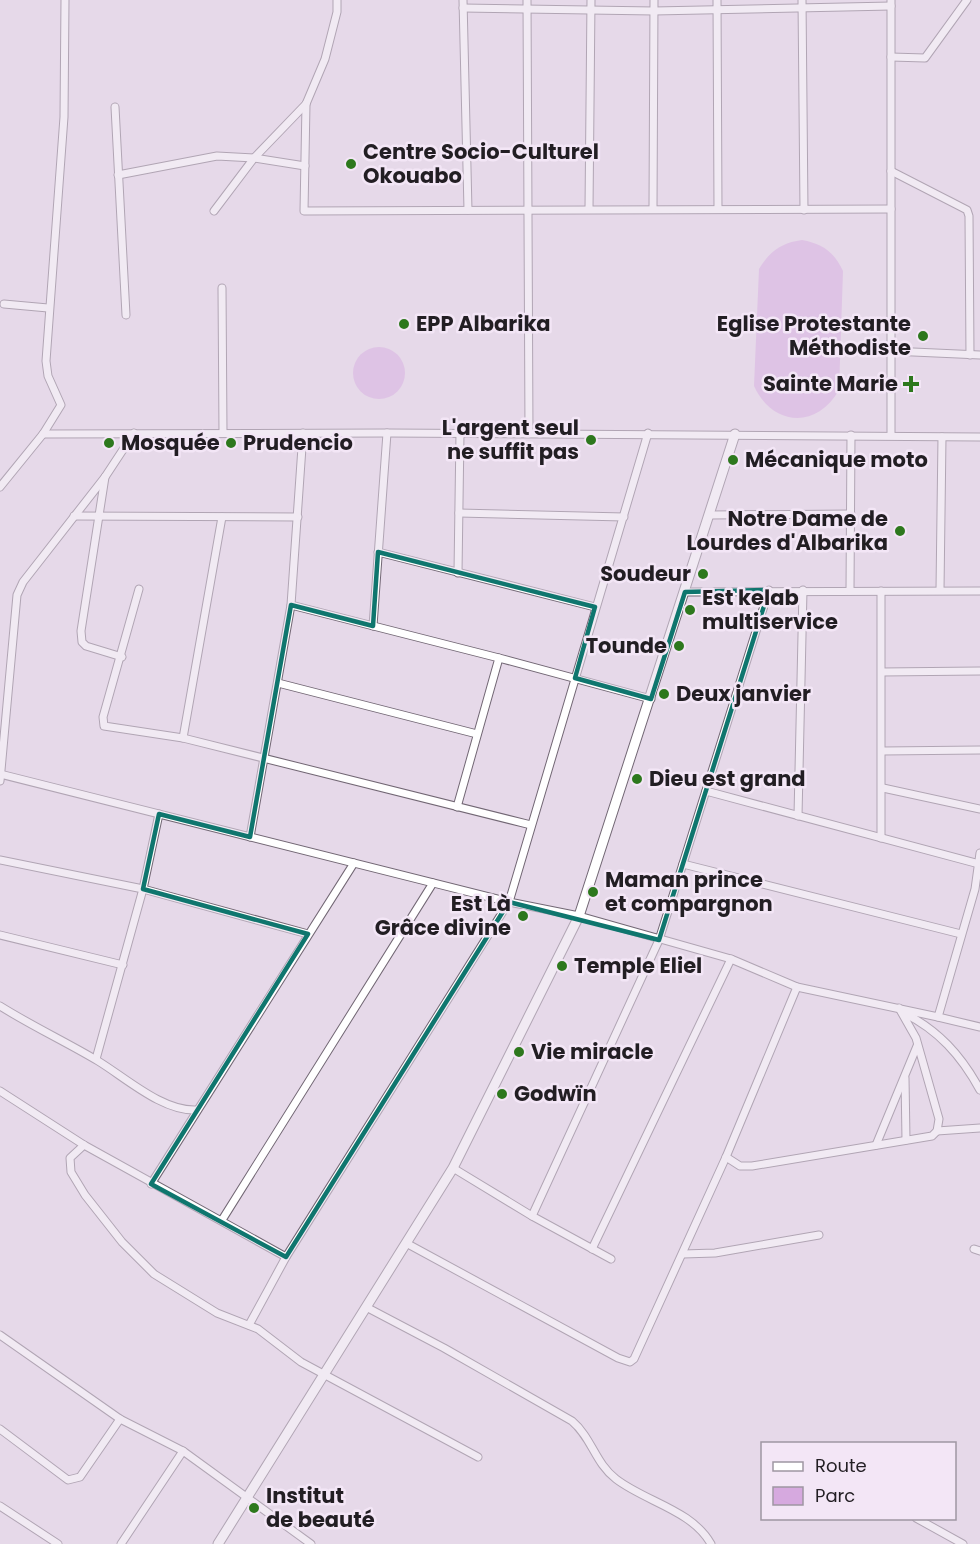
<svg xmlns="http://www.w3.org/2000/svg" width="980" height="1544" viewBox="0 0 980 1544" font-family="Poppins,sans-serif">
<rect width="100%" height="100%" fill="#e6d9e9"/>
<!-- green -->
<g fill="#d6a9df">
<path d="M802,240C823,244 834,252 843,271L839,390C817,429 773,427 754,386L759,269C770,251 781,243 802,240Z"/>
<circle cx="379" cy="373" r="26"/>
</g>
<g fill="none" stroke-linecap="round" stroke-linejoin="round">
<!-- minor casing -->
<g stroke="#726774" stroke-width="9">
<g id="minor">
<polyline points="463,0 468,210"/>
<polyline points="527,0 529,433"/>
<polyline points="717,0 718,209"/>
<polyline points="802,0 804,210"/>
<polyline points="463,8 654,11 891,6"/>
<polyline points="891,57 925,58 967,0"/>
<polyline points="306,104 304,211 891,209"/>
<polyline points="115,107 126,315"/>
<polyline points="891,171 967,210 969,216 970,355"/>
<polyline points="118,175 217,156 254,158 305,166"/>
<polyline points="653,208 654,0"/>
<polyline points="589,209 591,0"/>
<polyline points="214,211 254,158 306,104 325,59 337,12 337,0"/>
<polyline points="222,288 223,433"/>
<polyline points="4,304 48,308"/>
<polyline points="891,351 980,355"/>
<polyline points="43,434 387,433 980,437"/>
<polyline points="891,435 891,0"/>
<polyline points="105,477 81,631 82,642 86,646 122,657"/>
<polyline points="0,487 43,434 61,405 48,376 46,361 64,117 65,0"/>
<polyline points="459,513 624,517"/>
<polyline points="710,515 851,514"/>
<polyline points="74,516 298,517"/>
<polyline points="378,552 595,607"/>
<polyline points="458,573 460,433"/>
<polyline points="139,589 103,717 104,726 183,738 531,825"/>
<polyline points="940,590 942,437"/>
<polyline points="850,591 851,435"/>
<polyline points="685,592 980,591"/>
<polyline points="291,605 499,658 457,807"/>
<polyline points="373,626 387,433"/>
<polyline points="499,658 651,699"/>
<polyline points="882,672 980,671"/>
<polyline points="278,683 477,734"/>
<polyline points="183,738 222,517"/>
<polyline points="883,751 980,750"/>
<polyline points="0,774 509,902 579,916 731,959 797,987 938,1017 975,889 980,853"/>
<polyline points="0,781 17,595 23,582 105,477 134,433"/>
<polyline points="883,788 980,809"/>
<polyline points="706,791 979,864"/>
<polyline points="798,816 803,590"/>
<polyline points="250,837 291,605 303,433"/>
<polyline points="881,838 881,591"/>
<polyline points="0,860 143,889 308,934"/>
<polyline points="683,864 961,934"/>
<polyline points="0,935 123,965"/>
<path d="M0,1006C32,1026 66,1042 98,1061C126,1078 163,1112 197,1110"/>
<path d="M904,1013C938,1030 961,1055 980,1090"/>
<polyline points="938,1017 980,1027"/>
<polyline points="96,1059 143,889 159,814"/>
<polyline points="905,1078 906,1140"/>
<polyline points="0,1091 84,1145 286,1257"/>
<polyline points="937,1131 980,1128"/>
<polyline points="84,1145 70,1158 71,1172 85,1195 122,1242 154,1274 217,1313 258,1329 301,1362 478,1457"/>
<polyline points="876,1145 917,1046"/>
<polyline points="726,1157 740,1166 752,1166 932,1136 937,1131 939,1119 916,1038 899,1008"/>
<polyline points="453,1168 532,1216 611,1259"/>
<polyline points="151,1184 354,863"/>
<polyline points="532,1216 659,940 769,590"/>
<polyline points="222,1220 433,883"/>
<polyline points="406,1243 618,1358 630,1362 634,1359 726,1157 797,987"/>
<polyline points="592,1249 731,959"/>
<polyline points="974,1249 980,1251"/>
<polyline points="683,1254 715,1253 819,1235"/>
<path d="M366,1307L444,1348L572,1421C592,1438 595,1463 616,1479C646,1502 692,1510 711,1544"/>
<polyline points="249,1325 286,1257 509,902 648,433"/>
<polyline points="0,1335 120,1419 183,1451 311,1544"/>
<polyline points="0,1429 68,1480 80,1477 120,1419"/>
<polyline points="0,1506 58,1544"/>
<polyline points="916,1518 963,1544"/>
<polyline points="121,1544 183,1451"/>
</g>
</g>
<!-- tertiary casing -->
<g stroke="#726774" stroke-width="11">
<polyline id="tertiary" points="218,1544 453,1168 579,916 735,434"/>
</g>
<!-- minor -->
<use href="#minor" stroke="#fff" stroke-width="7"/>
<!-- tertiary -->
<use href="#tertiary" stroke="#fff" stroke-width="9"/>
</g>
<!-- marked area -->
<path d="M0 0H980V1544H0ZM378,552L595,607L575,678L651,699L685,592L769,590L659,940L509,902L286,1257L151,1184L308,934L143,889L159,814L250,837L291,605L373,626Z" fill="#e6d9e9" fill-opacity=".55" fill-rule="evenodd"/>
<path fill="none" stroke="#0f766e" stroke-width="4.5" stroke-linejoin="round" d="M378,552L595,607L575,678L651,699L685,592L769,590L659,940L509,902L286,1257L151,1184L308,934L143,889L159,814L250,837L291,605L373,626Z"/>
<!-- markers -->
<g fill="#2d781d" stroke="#f3e6f6" stroke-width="2">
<circle cx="351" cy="164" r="6"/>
<circle cx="404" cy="324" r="6"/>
<circle cx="923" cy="336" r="6"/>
<path d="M908 375h6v6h6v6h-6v6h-6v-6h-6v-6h6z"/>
<circle cx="591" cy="440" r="6"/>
<circle cx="109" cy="443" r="6"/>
<circle cx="231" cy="443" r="6"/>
<circle cx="733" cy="460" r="6"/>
<circle cx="900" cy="531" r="6"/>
<circle cx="703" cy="574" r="6"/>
<circle cx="690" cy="610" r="6"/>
<circle cx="679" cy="646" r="6"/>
<circle cx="664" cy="694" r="6"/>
<circle cx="637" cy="779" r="6"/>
<circle cx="593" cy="892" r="6"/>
<circle cx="523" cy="916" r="6"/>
<circle cx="562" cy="966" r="6"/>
<circle cx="519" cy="1052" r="6"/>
<circle cx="502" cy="1094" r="6"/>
<circle cx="254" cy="1508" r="6"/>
</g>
<g text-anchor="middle" stroke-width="5" stroke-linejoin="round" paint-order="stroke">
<!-- poi labels -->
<g font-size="21" font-weight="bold" fill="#221e23" stroke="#f3e6f6" text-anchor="start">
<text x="363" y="159">Centre Socio-Culturel<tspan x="363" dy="24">Okouabo</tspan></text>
<text x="416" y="331">EPP Albarika</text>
<text x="911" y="331" text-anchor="end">Eglise Protestante<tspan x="911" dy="24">Méthodiste</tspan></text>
<text x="898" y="391" text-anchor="end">Sainte Marie</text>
<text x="579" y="435" text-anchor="end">L'argent seul<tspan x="579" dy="24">ne suffit pas</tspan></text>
<text x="121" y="450">Mosquée</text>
<text x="243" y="450">Prudencio</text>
<text x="745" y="467">Mécanique moto</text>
<text x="888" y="526" text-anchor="end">Notre Dame de<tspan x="888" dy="24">Lourdes d'Albarika</tspan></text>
<text x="691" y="581" text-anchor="end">Soudeur</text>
<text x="702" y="605">Est kelab<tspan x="702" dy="24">multiservice</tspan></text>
<text x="667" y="653" text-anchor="end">Tounde</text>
<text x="676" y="701">Deux janvier</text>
<text x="649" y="786">Dieu est grand</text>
<text x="605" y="887">Maman prince<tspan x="605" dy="24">et compargnon</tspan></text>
<text x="511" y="911" text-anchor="end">Est Là<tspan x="511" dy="24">Grâce divine</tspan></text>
<text x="574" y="973">Temple Eliel</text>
<text x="531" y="1059">Vie miracle</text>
<text x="514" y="1101">Godwïn</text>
<text x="266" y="1503">Institut<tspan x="266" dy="24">de beauté</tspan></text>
</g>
</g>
<!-- legend -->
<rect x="761" y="1442" width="195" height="78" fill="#f3e6f6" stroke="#9f96a2" stroke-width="1.5"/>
<rect x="773" y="1462" width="30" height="9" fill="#ffffff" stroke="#9f96a2" stroke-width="1.5"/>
<text x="815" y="1472" font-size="18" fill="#221e23">Route</text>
<rect x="773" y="1487" width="30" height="18" fill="#d6a9df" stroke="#9f96a2" stroke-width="1.5"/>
<text x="815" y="1502" font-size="18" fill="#221e23">Parc</text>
</svg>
